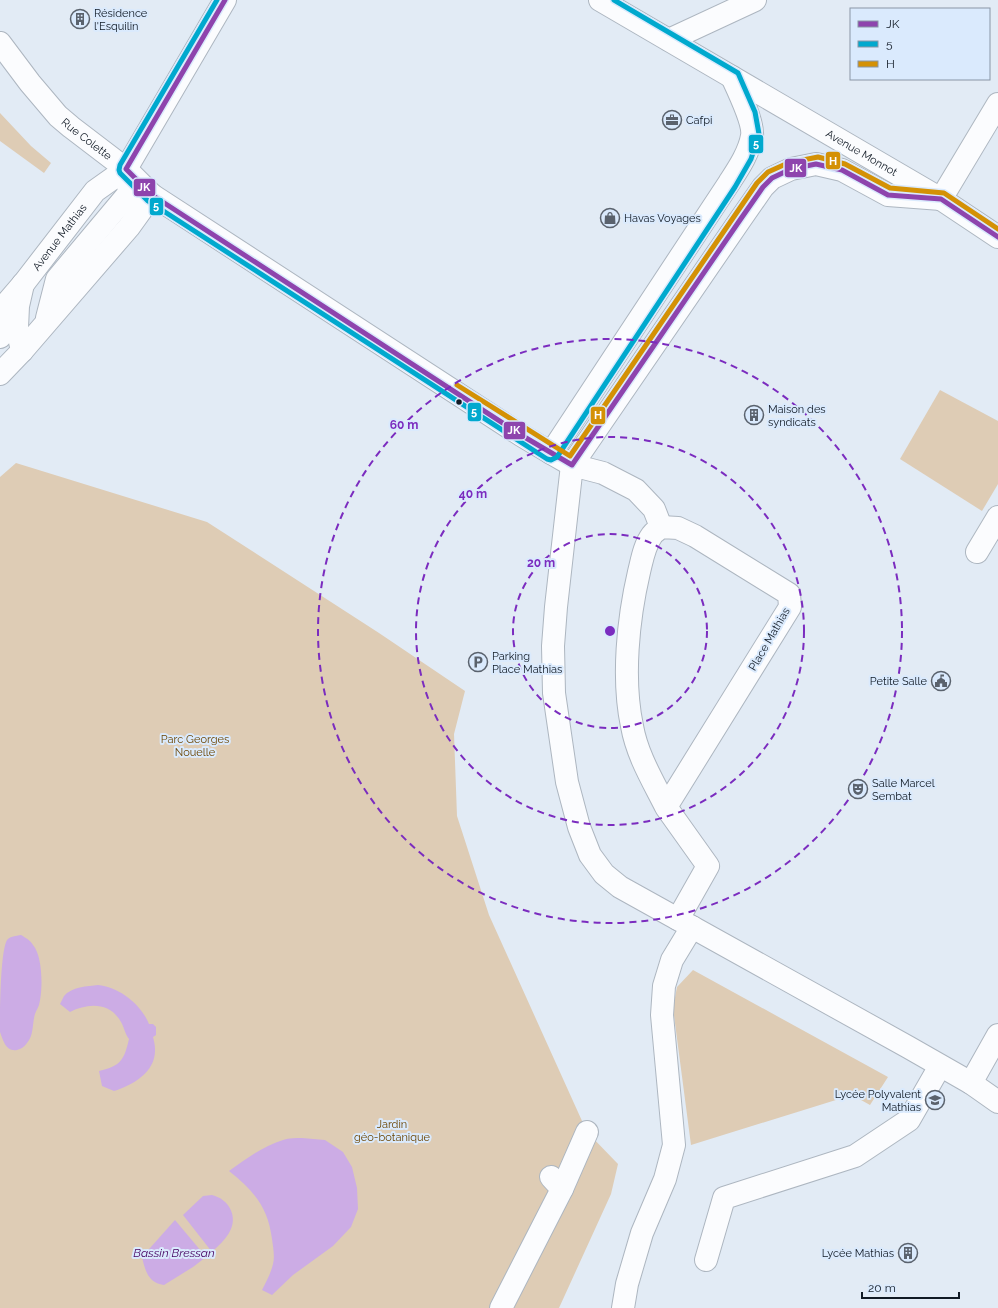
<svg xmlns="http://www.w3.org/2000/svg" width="998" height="1308" viewBox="0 0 998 1308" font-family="Raleway,sans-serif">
<rect width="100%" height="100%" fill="#e2ebf5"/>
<!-- green -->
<g fill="#deccb5">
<polygon points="0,113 31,146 51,163 44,173 0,141"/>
<polygon points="940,390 998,421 998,484 982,511 900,459"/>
<polygon points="16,463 207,522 379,633 465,691 454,734 457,816 489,915 587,1132 618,1164 611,1194 559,1308 0,1308 0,477"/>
<polygon points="693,970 888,1077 870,1105 852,1095 691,1145 673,1008 677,987"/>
</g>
<!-- water -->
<g fill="#ccace5">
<path d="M21,935C26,938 30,940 33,945C43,957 43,990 39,1005C38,1008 36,1011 35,1014C32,1024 34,1035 27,1043C24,1047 21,1049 17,1050C6,1052 3,1040 0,1032C0,1013 0,953 7,940C10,936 16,936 21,935Z"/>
<path d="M98,985C119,987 141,1004 149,1024H153L156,1027V1035L153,1037C154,1041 155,1045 155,1049C156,1072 133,1085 114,1091L102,1086L99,1071C121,1066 124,1060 129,1039C125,1034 124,1027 121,1022C110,1002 88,1003 70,1012L60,1004C61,1002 63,998 64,996C71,987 88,986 98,985Z"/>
<path d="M302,1138L325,1140L343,1152L352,1167L357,1188L358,1209L351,1227L333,1246L293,1275L272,1295L262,1290C266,1282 271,1273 273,1264C275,1256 273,1247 272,1239C268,1207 254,1191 229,1171C246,1159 263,1146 283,1140C289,1138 296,1138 302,1138Z"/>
<path d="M212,1195C229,1199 239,1217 229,1233C225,1240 218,1246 212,1252L183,1215L203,1196Z"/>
<path d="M175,1220L206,1257L193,1267L164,1285C148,1283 145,1270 142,1257Z"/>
</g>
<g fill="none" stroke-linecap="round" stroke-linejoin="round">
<!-- minor casing -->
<g stroke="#adb6c0" stroke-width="24">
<g id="minor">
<polyline points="669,40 755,0"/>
<polyline points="941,199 998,104"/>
<path id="s1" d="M0,311L24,283L95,191L126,169L225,0"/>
<polyline points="47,318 57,279 129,193 126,169"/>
<polyline points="0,337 8,328 8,305"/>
<polyline points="22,351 17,328 18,306 23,284"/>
<polyline points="0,374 22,351 129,227 152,195"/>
<polyline points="661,527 654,509 636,490 603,473 572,465 556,607 553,646 554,693 567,782 579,827 590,855 604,874 620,887 908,1047 971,1083 998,1102"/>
<polyline points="977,552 998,517"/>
<path d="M666,807C653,781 637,755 632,726C622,679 628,619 639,572C642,560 644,546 652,535C654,532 658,530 661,527L678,528L695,536L789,594L790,607L666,807L708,866L678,919"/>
<polyline points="971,1083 998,1035"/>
<polyline points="562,1189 587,1132"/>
<polyline points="706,1260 724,1198 855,1156 909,1120 940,1066"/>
<polyline points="501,1308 562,1189 551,1177"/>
<polyline points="623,1308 627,1284 642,1233 665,1179 674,1145 662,1015 664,986 672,960 692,927"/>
</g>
</g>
<!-- major casing -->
<g stroke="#adb6c0" stroke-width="24">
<g id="major">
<path id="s2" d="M600,0L941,199L998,237"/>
<path id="s3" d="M0,43L30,83L58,116L71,127L126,169L152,195L521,435L551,453L572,465L740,220L763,187L772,178L791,169L816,164L842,170L888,195L941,199"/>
<path d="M551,453L729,183C738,169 749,153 752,136C754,123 738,90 732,77"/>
</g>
</g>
<!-- minor -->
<use href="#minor" stroke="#fbfcfe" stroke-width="22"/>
<!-- major -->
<use href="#major" stroke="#fbfcfe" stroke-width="22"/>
<!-- bus-1 casing -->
<g stroke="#daeafd" stroke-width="8">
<polyline id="bus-1" points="225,0 126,169 152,195 521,435 572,465 740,220 763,187 772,178 791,169 816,164 842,170 888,195 941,199 998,237"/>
</g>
<!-- bus-2 casing -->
<g stroke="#daeafd" stroke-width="8">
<polyline id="bus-2" points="217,0 120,165 119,170 120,173 148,201 547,459 551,460 557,457 735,187 751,159 759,134 755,112 738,73 614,0"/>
</g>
<!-- bus-3 casing -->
<g stroke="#daeafd" stroke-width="8">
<polyline id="bus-3" points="457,385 570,456 757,183 768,172 788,163 818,157 845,164 890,188 944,193 998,229"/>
</g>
<!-- bus-1 -->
<use href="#bus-1" stroke="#8e44ad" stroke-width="5"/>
<!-- bus-2 -->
<use href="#bus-2" stroke="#00a9ce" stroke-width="5"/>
<!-- bus-3 -->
<use href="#bus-3" stroke="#d49105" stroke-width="5"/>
</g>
<!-- distance rings -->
<g fill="none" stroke="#7b2cbf" stroke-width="2" stroke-dasharray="7 5">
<circle cx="610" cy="631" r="97"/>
<circle cx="610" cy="631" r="194"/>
<circle cx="610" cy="631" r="292"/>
</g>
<!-- icons -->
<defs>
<g id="building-ring" transform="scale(1)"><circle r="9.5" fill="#daeafd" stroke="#5a626d" stroke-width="1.5"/><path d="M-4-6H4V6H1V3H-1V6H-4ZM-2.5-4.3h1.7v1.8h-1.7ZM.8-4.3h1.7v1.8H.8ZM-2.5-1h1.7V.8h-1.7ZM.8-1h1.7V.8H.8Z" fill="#5a626d"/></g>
<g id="office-ring" transform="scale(1)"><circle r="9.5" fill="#daeafd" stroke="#5a626d" stroke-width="1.5"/><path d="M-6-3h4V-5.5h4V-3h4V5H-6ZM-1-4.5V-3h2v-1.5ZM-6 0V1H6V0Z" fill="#5a626d"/></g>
<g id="shop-ring" transform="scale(1)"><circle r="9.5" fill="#daeafd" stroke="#5a626d" stroke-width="1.5"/><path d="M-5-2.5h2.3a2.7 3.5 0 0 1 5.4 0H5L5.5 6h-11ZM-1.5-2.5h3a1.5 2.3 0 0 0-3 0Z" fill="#5a626d"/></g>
<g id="parking-ring" transform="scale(1)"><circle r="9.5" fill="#daeafd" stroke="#5a626d" stroke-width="1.5"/><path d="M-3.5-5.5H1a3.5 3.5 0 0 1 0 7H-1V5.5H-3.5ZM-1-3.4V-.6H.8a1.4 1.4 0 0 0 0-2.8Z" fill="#5a626d"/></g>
<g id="civic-ring" transform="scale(1)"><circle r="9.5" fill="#daeafd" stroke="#5a626d" stroke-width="1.5"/><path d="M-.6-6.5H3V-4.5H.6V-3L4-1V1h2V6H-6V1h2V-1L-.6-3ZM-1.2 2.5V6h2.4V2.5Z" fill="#5a626d"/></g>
<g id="theatre-ring" transform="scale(1)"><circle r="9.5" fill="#daeafd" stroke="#5a626d" stroke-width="1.5"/><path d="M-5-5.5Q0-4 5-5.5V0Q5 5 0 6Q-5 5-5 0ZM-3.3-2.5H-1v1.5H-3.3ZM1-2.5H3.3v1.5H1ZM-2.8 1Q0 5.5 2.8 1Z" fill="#5a626d"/></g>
<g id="school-ring" transform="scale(1)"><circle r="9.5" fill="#daeafd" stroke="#5a626d" stroke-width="1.5"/><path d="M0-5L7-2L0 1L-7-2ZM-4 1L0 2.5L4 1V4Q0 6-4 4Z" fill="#5a626d"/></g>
</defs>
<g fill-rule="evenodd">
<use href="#building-ring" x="80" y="19"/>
<use href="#office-ring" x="672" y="120"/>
<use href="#shop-ring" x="610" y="218"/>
<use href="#building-ring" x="754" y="415"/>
<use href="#parking-ring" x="478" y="662"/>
<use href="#civic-ring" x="941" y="681"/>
<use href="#theatre-ring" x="858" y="789"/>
<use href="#school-ring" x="935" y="1100"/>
<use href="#building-ring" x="908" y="1253"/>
</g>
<!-- markers -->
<circle fill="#101924" stroke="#daeafd" stroke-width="1.5" cx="459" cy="402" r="3.5"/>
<g text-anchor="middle" stroke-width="4" stroke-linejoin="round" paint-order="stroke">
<!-- poi labels -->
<g font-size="11" fill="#101924" stroke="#daeafd" text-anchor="start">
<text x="94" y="17">Résidence<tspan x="94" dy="13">l'Esquilin</tspan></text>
<text x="686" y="124">Cafpi</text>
<text x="624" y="222">Havas Voyages</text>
<text x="768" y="413">Maison des<tspan x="768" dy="13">syndicats</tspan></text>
<text x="492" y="660">Parking<tspan x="492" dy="13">Place Mathias</tspan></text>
<text x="927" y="685" text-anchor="end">Petite Salle</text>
<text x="872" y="787">Salle Marcel<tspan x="872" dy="13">Sembat</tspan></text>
<text x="921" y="1098" text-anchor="end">Lycée Polyvalent<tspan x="921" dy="13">Mathias</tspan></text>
<text x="894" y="1257" text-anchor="end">Lycée Mathias</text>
</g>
<!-- street labels -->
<g font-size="11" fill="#101924" stroke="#daeafd">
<text dy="4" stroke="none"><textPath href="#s3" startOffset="130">Rue Colette</textPath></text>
<text dy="4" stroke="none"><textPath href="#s2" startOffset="303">Avenue Monnot</textPath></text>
<text dy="4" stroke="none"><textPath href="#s1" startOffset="95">Avenue Mathias</textPath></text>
<text transform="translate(769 639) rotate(-60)" y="4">Place Mathias</text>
</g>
<!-- park labels -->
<g font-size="11" fill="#6b4400" stroke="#daeafd">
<text x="195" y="743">Parc Georges<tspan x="195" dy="13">Nouelle</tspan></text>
<text x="392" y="1128">Jardin<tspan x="392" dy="13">géo-botanique</tspan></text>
</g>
<!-- water labels -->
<g font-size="12" font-style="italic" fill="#450060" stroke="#daeafd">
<text x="174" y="1257">Bassin Bressan</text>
</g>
</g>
<circle cx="610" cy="631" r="6" fill="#7b2cbf" stroke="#daeafd" stroke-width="2"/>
<g font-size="12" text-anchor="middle" font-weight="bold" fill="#7b2cbf" stroke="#daeafd" stroke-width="4" stroke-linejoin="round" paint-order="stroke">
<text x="404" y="429">60 m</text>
<text x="473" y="498">40 m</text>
<text x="541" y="567">20 m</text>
</g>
<g stroke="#daeafd" stroke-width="1.5">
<rect x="748" y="134" width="16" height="20" rx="4" fill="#00a9ce"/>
<rect x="825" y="151" width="16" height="19" rx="4" fill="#d49105"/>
<rect x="784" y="158" width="23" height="20" rx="4" fill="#8e44ad"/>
<rect x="133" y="178" width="23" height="19" rx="4" fill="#8e44ad"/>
<rect x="149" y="197" width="15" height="19" rx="4" fill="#00a9ce"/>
<rect x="467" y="402" width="15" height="20" rx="4" fill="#00a9ce"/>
<rect x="590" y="406" width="16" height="19" rx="4" fill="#d49105"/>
<rect x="503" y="421" width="23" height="19" rx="4" fill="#8e44ad"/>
</g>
<g font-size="11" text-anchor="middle" font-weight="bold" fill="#fff">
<text x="756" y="148">5</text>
<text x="833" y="165">H</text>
<text x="796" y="172">JK</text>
<text x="144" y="191">JK</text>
<text x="156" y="210">5</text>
<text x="474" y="416">5</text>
<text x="598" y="419">H</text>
<text x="514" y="434">JK</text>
</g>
<!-- legend -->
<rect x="850" y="8" width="140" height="72" fill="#daeafd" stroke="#8996a6"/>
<rect x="858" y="21" width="20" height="6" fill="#8e44ad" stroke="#8996a6"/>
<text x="886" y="28" font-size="12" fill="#101924">JK</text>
<rect x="858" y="41" width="20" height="6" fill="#00a9ce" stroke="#8996a6"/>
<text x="886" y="48" font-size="12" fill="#101924">5</text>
<rect x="858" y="61" width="20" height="6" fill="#d49105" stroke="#8996a6"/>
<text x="886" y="68" font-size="12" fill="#101924">H</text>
<!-- scale -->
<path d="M862 1292v6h97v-6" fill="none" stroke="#101924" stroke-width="2"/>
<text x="868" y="1292" font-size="12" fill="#101924" stroke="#daeafd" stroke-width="3" paint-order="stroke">20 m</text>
</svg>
